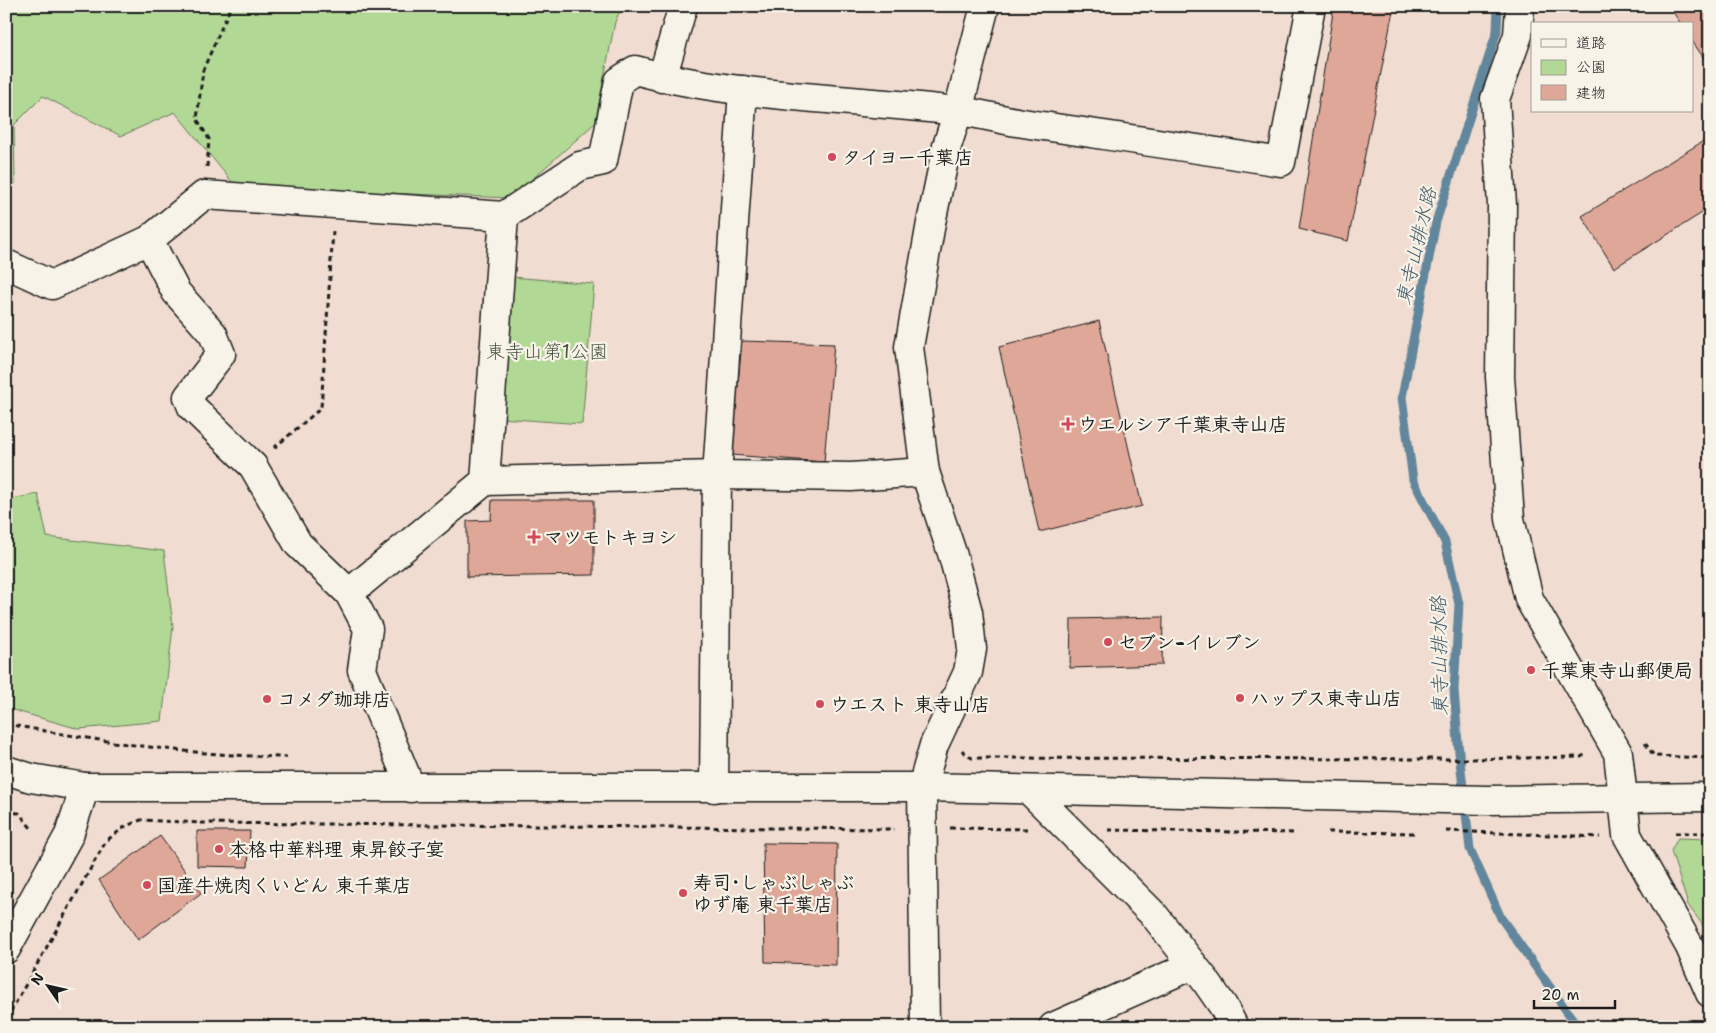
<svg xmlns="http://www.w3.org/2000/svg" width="1716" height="1033" viewBox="0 0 1716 1033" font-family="'Shantell Sans','Klee One',sans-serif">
<rect width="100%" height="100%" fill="#f0dcd0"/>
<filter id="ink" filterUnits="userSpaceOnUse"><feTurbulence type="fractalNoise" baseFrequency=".02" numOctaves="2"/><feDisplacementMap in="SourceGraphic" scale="10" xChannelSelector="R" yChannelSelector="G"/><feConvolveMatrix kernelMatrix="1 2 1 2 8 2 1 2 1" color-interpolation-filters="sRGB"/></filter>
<g filter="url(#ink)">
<!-- green -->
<g fill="#b1d895" stroke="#667a58">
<polygon points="6,6 622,6 615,22 595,123 511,198 236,187 175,112 121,136 43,96 14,125 15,184 6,187"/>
<polygon points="512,277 594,284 582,424 500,418"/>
<polygon points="38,494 47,537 164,551 173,627 162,721 79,729 6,708 6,500"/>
<polygon points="1678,838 1710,839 1710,935 1688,905 1671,851"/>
</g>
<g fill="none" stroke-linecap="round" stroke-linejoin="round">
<!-- stream -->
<polyline stroke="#62869c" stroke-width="9" points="1498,6 1497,31 1436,222 1402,397 1413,480 1445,542 1459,604 1454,689 1458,743 1470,849 1501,918 1578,1027"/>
</g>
<!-- building -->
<g fill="#dfa798" stroke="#1c1c1c">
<polygon points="1334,6 1394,6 1348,241 1299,229"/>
<polygon points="1669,6 1710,6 1710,67 1692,41 1692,24 1681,24"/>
<polygon points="1710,137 1710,208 1614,268 1582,216"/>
<polygon points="1099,321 1142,506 1039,532 999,347"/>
<polygon points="742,341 834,344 824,462 731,455"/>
<polygon points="492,500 594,500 594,575 467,577 467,521 491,520"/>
<polygon points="1163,617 1162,665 1070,668 1071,619"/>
<polygon points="197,831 250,831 248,867 197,866"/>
<polygon points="160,836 201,893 138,940 99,880"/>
<polygon points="763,843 837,844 836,965 765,962"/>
</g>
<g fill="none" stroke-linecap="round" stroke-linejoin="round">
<!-- minor casing -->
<g stroke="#1c1c1c" stroke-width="31">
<g id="minor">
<polyline points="1520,6 1518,35 1495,99 1502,205 1500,377 1510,519 1529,599 1618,753 1627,835 1690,947 1710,993"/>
<polyline points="662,78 683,6"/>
<polyline points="149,240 176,292 213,334 221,354 188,397 192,407 253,466 298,544 349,593"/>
<path d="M6,264L52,285L149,240L204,195L504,216L580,166L603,161L619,81L635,70C738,98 850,98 957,111C979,113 1001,120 1023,123C1109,136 1195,148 1281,162L1311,6"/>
<polyline points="485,481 504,216"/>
<polyline points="6,770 31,778 85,787 922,787 1487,800 1710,797"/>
<polyline points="411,788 362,670 368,629 349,593 485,481 717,475 851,477 925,472"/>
<polyline points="714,788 717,475 743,90"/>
<polyline points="1029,790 1154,915 1205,980 1223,1006 1234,1027"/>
<polyline points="6,949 69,835 85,787"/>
<polyline points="925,1027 922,787 934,745 968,672 972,649 968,612 953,556 925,472 909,347 931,223 947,146 958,111 985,6"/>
<polyline points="1053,1027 1193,965"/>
</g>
</g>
<!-- path -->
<g stroke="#1c1c1c" stroke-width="3" stroke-dasharray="5 4" stroke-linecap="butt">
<polyline points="207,167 209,139 197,119 203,70 231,6"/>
<polyline points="274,448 321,408 333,231"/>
<path d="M6,724C100,741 191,756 287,757"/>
<polyline points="1645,743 1654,756 1710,758"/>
<polyline points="962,750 965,754 972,758 1466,759 1581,757 1586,754"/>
<polyline points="6,812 19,813 31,828"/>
<polyline points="950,828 1029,829"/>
<polyline points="1108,830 1297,833"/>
<polyline points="1446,831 1600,837"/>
<polyline points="1328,832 1418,833"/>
<polyline points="1675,833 1710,833"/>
<polyline points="6,1020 106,841 126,826 141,820 202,823 894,829"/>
</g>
<!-- minor -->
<use href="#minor" stroke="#f7f3e8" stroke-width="28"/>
</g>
</g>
<!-- markers -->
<g fill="#d1495b" stroke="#f7f3e8" stroke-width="2">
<circle cx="832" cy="157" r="5"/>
<path d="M1065.5 416.5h5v5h5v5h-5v5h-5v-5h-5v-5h5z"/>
<path d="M531.5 529.5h5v5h5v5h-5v5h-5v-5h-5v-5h5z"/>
<circle cx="1108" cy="642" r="5"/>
<circle cx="1531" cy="670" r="5"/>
<circle cx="1240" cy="698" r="5"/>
<circle cx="267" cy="699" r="5"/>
<circle cx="820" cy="704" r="5"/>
<circle cx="219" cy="849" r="5"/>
<circle cx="147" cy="885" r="5"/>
<circle cx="683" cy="893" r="5"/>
</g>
<g text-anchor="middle" stroke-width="4.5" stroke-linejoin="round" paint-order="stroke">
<!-- poi labels -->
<g font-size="19" font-weight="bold" fill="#1c1c1c" stroke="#f7f3e8" text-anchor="start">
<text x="842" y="164">タイヨー千葉店</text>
<text x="1078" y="431">ウエルシア千葉東寺山店</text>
<text x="544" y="544">マツモトキヨシ</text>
<text x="1118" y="649">セブン-イレブン</text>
<text x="1541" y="677">千葉東寺山郵便局</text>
<text x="1250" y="705">ハップス東寺山店</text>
<text x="277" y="706">コメダ珈琲店</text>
<text x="830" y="711">ウエスト 東寺山店</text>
<text x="229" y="856">本格中華料理 東昇餃子宴</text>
<text x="693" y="889">寿司･しゃぶしゃぶ<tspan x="693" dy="22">ゆず庵 東千葉店</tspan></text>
<text x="157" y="892">国産牛焼肉くいどん 東千葉店</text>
</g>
<!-- park labels -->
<g font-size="19" fill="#495440" stroke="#f7f3e8">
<text x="547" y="358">東寺山第1公園</text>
</g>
<!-- water labels -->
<g font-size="20" font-style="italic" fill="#455a67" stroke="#f7f3e8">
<text transform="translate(1416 246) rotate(-77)" y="7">東寺山排水路</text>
<text transform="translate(1439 656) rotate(-91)" y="7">東寺山排水路</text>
</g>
</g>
<!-- margin -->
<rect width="1716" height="1033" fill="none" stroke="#f7f3e8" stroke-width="25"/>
<rect x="12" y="12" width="1691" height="1008" fill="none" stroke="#1c1c1c" stroke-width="2" filter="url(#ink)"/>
<!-- legend -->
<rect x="1531" y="22" width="162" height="90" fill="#f7f3e8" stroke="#9f9d96"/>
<rect x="1541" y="39" width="25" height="8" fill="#f7f3e8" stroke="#9f9d96"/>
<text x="1576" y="48" font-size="15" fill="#1c1c1c">道路</text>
<rect x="1541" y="60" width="25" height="15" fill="#b1d895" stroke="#9f9d96"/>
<text x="1576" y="72" font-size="15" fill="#1c1c1c">公園</text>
<rect x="1541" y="85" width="25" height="15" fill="#dfa798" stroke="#9f9d96"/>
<text x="1576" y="98" font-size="15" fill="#1c1c1c">建物</text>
<!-- north arrow -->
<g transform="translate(48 986) rotate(304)" stroke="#f7f3e8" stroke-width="4" paint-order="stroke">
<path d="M0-4L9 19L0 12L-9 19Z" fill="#1c1c1c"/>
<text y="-8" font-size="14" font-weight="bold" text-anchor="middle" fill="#1c1c1c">N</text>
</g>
<!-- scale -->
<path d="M1534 1000v8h81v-8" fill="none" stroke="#1c1c1c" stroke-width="2.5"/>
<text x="1541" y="1000" font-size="15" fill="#1c1c1c" stroke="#f7f3e8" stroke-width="4" paint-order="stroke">20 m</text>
</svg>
